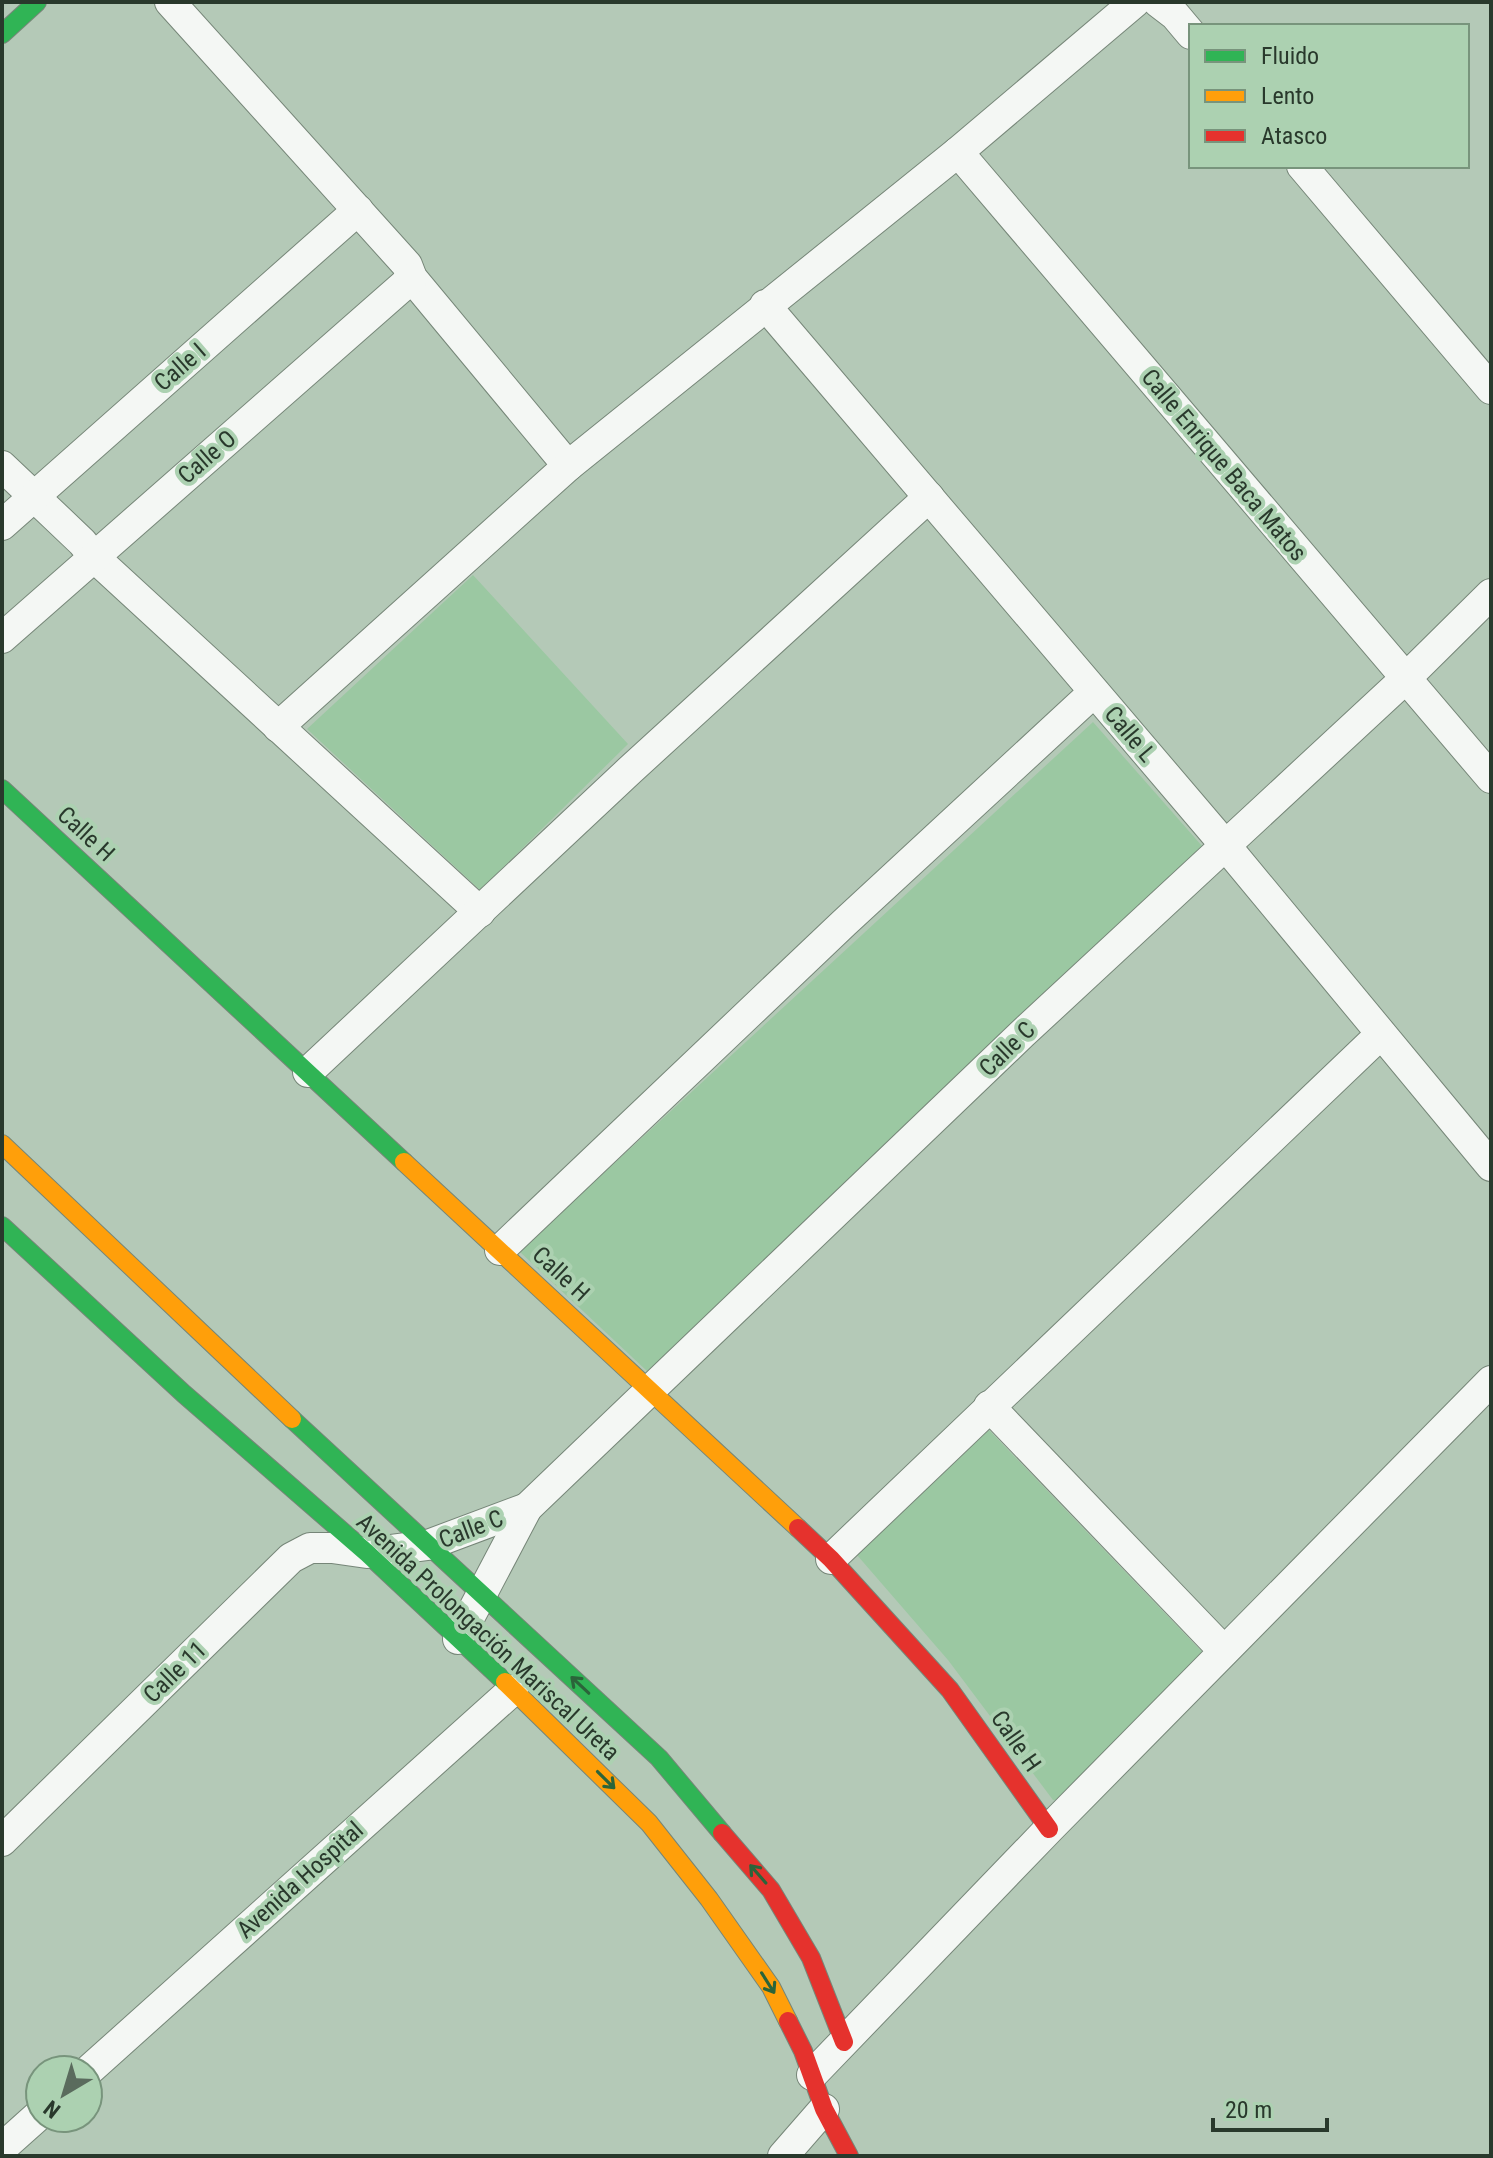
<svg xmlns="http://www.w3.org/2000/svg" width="1493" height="2158" viewBox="0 0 1493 2158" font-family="'Roboto Condensed',sans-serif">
<rect width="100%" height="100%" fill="#b4c9b7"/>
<!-- green -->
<g fill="#9bc8a2">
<polygon points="473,575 628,744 480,890 307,729"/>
<polygon points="1093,722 1202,846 648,1372 519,1251"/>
<polygon points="989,1430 1206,1656 1064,1802 1053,1800 948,1660 857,1555"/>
</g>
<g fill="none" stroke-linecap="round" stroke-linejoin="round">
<!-- street casing -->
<g stroke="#768678" stroke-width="32">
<g id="street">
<polyline points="170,2 407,265 412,278 568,466"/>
<polyline points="1158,2 1175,15 1191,34"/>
<polyline points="958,152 1491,778"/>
<polyline points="1302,166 1491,389"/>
<polyline points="765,305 1225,845 1491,1166"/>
<polyline points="2,466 82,542 94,557 480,912"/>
<polyline points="2,525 358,210"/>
<polyline points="2,638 412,278"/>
<polyline points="278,727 568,466 958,152 1135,2"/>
<polyline points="308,1072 629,771 929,497"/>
<polyline points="500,1250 844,923 1094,692"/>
<polyline points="989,1406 1224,1651"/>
<polyline points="831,1559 1381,1034"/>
<polyline points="458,1639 527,1508 1022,1034 1406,678 1491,594"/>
<polyline points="2,1841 291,1558 310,1548 332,1548 367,1553 428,1545 527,1508"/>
<polyline points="88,2071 513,1690"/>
<polyline points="812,2075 1049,1829 1491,1381"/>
<polyline points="2,2148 40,2114"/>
<polyline points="783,2156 824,2109"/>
</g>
</g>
<!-- fast casing -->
<g stroke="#768678" stroke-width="20">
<g id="fast">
<polyline points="2,34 37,2"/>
<polyline points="2,789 404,1162"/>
<polyline points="2,1226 184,1394 367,1553 505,1682"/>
<polyline points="292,1419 659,1758 722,1833"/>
</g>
</g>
<!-- slow casing -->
<g stroke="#768678" stroke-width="20">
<g id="slow">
<polyline points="2,1144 292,1419"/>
<polyline points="404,1162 798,1528"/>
<polyline points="505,1682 649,1823 709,1899 771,1987 788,2021"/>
</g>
</g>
<!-- jam casing -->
<g stroke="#768678" stroke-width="20">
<g id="jam">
<polyline points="798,1528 831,1559 950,1690 1049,1829"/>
<polyline points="722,1833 771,1890 811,1958 844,2042"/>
<polyline points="788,2021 803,2051 824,2109 849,2156"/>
</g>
</g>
<!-- street -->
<use href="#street" stroke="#f4f7f4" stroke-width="30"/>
<!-- fast -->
<use href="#fast" stroke="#30b455" stroke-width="18"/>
<!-- slow -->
<use href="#slow" stroke="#ff9f0a" stroke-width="18"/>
<!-- jam -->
<use href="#jam" stroke="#e5322d" stroke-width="18"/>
</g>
<!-- one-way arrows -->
<defs><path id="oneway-shaft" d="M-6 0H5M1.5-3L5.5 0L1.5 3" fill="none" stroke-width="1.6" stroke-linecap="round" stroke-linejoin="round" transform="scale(2)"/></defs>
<g stroke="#2b643a">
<use href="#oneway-shaft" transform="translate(580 1685) rotate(-137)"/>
<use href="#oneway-shaft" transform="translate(606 1780) rotate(45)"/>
<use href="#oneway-shaft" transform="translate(758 1874) rotate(-131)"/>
<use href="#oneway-shaft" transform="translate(768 1983) rotate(58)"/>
</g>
<g text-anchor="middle" stroke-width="8" stroke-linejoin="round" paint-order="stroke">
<!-- street labels -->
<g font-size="24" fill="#29392c" stroke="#acd1b1">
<text transform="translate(180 367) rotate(-41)" y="8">Calle I</text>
<text transform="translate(207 457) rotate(-41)" y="8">Calle O</text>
<text transform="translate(1224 465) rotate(50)" y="8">Calle Enrique Baca Matos</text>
<text transform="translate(1130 734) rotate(50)" y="8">Calle L</text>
<text transform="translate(86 834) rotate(43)" y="8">Calle H</text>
<text transform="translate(1007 1049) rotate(-44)" y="8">Calle C</text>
<text transform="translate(561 1274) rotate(43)" y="8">Calle H</text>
<text transform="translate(471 1529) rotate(-21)" y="8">Calle C</text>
<text transform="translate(488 1637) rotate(43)" y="8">Avenida Prolongación Mariscal Ureta</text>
<text transform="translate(175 1672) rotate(-44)" y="8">Calle 11</text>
<text transform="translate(1016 1741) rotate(55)" y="8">Calle H</text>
<text transform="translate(300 1880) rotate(-42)" y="8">Avenida Hospital</text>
</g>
</g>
<!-- border -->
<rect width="1493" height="2158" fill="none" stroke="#29392c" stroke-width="8"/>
<!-- legend -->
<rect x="1189" y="24" width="280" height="144" fill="#acd1b1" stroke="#78947c" stroke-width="2"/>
<rect x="1205" y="50" width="40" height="12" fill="#30b455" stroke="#78947c" stroke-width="2"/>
<text x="1261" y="64" font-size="24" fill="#29392c">Fluido</text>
<rect x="1205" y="90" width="40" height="12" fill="#ff9f0a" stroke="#78947c" stroke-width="2"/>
<text x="1261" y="104" font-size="24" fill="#29392c">Lento</text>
<rect x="1205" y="130" width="40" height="12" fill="#e5322d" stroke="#78947c" stroke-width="2"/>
<text x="1261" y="144" font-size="24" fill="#29392c">Atasco</text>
<!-- north arrow -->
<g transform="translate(64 2094) rotate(218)"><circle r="38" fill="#acd1b1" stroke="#78947c" stroke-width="2"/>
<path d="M0-6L14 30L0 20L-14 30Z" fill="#5a6b5d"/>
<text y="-12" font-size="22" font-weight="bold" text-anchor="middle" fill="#29392c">N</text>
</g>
<!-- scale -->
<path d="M1213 2118v12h114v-12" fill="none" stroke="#29392c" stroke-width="4"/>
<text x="1225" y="2118" font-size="24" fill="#29392c" stroke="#acd1b1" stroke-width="6" paint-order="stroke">20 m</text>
</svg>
